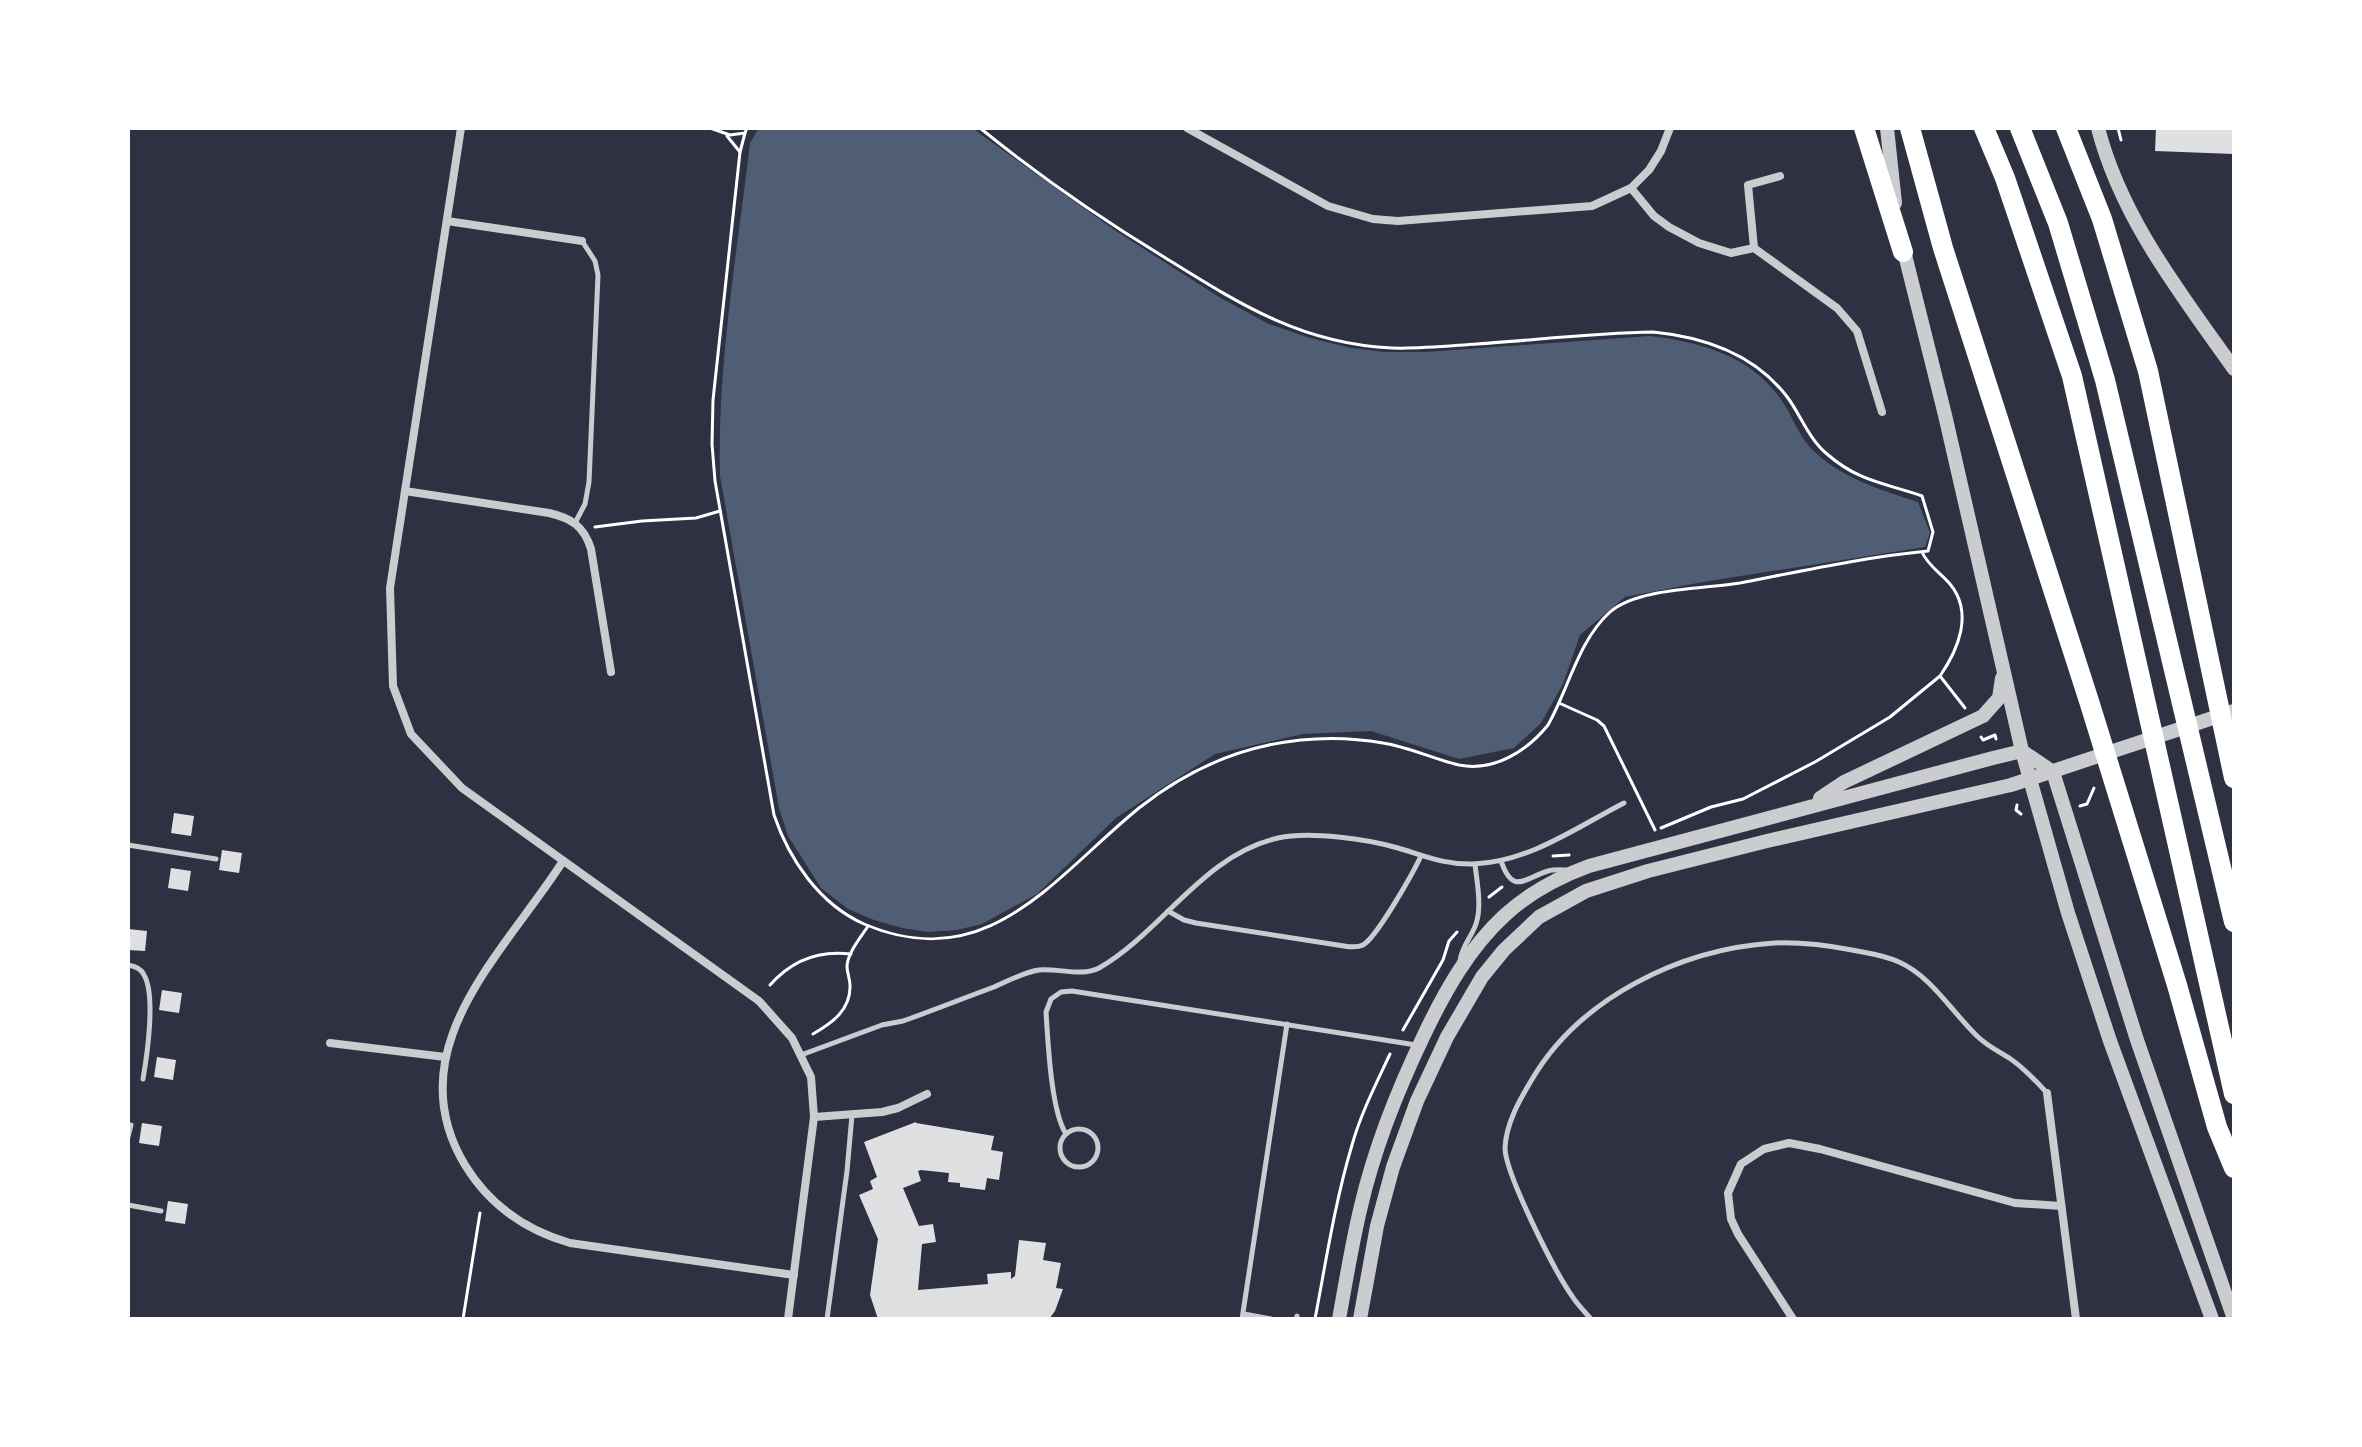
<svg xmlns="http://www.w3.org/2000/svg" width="2362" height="1447" viewBox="0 0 2362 1447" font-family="Karla,sans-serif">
<rect width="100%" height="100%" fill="#2d3142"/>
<!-- water -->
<path fill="#4f5d75" d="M759,128H972L1116,231L1219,297L1269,324L1310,338L1351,348L1385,352H1425L1650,336C1700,342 1749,355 1780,398C1791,413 1797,432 1809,446C1837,477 1881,490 1918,502L1930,533L1925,547L1703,582L1625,597L1580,635L1563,684L1541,723L1514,748L1459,759L1371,731L1303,734L1215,754L1116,818L1037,894L982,924L957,930L928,932L902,928L874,920L848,909L821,888L788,836L779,808L720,476C717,365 737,254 750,143Z"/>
<!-- building -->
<g fill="#e0e0e3">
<polygon points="2156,128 2234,128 2234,154 2155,151"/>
<polygon points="174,813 194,816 191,836 171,833"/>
<polygon points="222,850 242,853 239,873 219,870"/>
<polygon points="171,868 191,871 188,891 168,888"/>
<polygon points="128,929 147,931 145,951 128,950"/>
<polygon points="162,990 182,993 179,1013 159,1010"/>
<polygon points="157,1057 176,1060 173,1080 154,1077"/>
<polygon points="916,1122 916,1123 994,1136 991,1150 1003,1152 999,1180 987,1178 985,1190 960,1187 960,1183 948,1182 949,1173 921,1170 918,1171 921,1181 903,1188 919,1226 933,1224 936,1242 922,1244 918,1290 988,1284 987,1274 1011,1272 1011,1279 1015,1276 1019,1240 1046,1243 1043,1260 1061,1263 1056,1288 1063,1289 1055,1311 1049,1319 878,1319 870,1295 878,1239 859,1195 873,1189 870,1181 877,1177 864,1142"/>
<polygon points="142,1123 162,1126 159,1146 139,1143"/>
<polygon points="168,1201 188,1204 185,1224 165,1221"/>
</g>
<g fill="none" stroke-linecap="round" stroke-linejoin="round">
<!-- path -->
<g stroke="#fff" stroke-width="3">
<polyline points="710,128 730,135 745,133 747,128"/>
<polyline points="2118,128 2121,140"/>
<path d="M745,133L740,152L713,400L712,444L715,481L774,815C789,859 819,904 864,924C988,977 1054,877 1139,808C1177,778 1221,755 1269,745C1307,737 1344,736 1383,743C1409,747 1433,759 1459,765C1494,772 1527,751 1548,725C1569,688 1578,641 1610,612C1637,588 1704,589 1740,583C1802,571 1865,557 1928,551L1933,532L1922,496C1885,483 1859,482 1827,454C1809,439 1801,416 1788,398C1755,354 1705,337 1653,332C1594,333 1535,340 1477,344C1448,346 1420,349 1392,348C1301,344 1238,303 1164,257C1100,218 1038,175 980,128"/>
<polyline points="727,136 740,152"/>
<polyline points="595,527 642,521 696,518 720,511"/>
<path d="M1922,552C1928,566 1941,573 1950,584C1974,613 1958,650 1940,676L1965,708"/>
<polyline points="1559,703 1597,720 1604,726 1655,830"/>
<polyline points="1981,737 1983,740 1995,735 1996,739"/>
<polyline points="2017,805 2016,810 2021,814"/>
<polyline points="2080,806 2087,804 2094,788"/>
<polyline points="1661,828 1711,807 1743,799 1815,762 1890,717 1940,676"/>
<polyline points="1553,856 1569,855"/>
<polyline points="1489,897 1502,887"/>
<path d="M770,985C791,961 819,950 851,954"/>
<polyline points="1403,1030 1443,960 1449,941 1457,932"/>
<path d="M813,1034C832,1023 851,1010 850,985C850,979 847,973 847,966C848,952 861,937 868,926"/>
<polyline points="463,1319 480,1213"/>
<path d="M1315,1319C1326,1261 1335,1202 1352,1145C1361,1113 1376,1084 1390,1054"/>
</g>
<!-- service -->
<g stroke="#caccd0" stroke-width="5">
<polyline points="575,523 585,504 589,482 598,275 595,261 582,241"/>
<polyline points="128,845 216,859"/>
<path d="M1501,861C1513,895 1523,879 1548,871C1555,869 1562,870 1569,870"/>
<path d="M1168,911L1184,920L1196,923L1344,946C1350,947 1357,948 1363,945C1377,937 1413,873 1421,856"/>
<path d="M1460,961C1462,946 1471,938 1476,924C1482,906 1477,883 1475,864"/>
<path d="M128,965C135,966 141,968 144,975C156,995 147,1056 143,1079"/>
<path d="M801,1055L882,1025L903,1021C934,1010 964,998 994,987C1008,981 1024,972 1039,970C1058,968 1082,977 1099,968C1163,931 1203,855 1278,838C1310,831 1367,839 1398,848C1425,856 1445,865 1474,864C1529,862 1577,827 1624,803"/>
<circle cx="1079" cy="1148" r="19"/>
<path d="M1066,1134C1051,1111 1048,1042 1046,1012L1051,999L1061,992L1072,991L1416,1045"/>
<polyline points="128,1137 131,1125"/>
<polyline points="128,1205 161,1211"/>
<polyline points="1244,1314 1271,1319"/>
<polyline points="827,1319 847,1171 852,1115"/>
<polyline points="1242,1319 1287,1024"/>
<polyline points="1296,1319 1297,1316"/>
<path d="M1591,1319C1584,1311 1577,1304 1572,1296C1555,1272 1505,1173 1505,1148C1506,1124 1519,1101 1531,1081C1579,998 1680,949 1774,943C1800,942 1826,945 1852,950C1867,953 1884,955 1899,962C1931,976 1952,1012 1977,1036C1987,1046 2000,1052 2012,1060C2025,1069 2036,1081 2047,1093"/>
</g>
<!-- minor -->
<g stroke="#caccd0" stroke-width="8">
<polyline points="461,128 390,588 393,686 411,734 462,788 759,1001 792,1038 811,1077 814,1117 788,1319"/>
<polyline points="1187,128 1328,206 1373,219 1398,221 1592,206 1631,188 1649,170 1661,151 1670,128"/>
<polyline points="1631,188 1654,216 1669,227 1699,243 1731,253 1754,248 1748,185 1780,176"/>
<polyline points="447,221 582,241"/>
<polyline points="1754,248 1837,308 1857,331 1882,412"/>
<path d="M405,491L549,513C571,518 584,526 591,549L611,672"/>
<path d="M563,861C505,952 395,1049 465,1165C490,1206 525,1230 570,1243L794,1275"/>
<polyline points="330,1043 445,1057"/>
<polyline points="2047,1093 2076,1319"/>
<polyline points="814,1117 882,1112 898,1108 927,1094"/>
<polyline points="1793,1319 1738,1234 1731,1219 1728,1193 1741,1164 1764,1149 1789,1143 1820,1149 2015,1203 2061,1206"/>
</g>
<!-- tertiary -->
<g stroke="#caccd0" stroke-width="14">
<polyline points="1887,128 1895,203"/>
<path d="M2098,128C2121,218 2181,294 2234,369"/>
<polyline points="1902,243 1945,415 2022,751 2068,913 2110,1041 2212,1319"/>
<polyline points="2053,772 2137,1040 2234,1319"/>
<polyline points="1820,798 1844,782 1983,716 1999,698 2002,678"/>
<path d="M1339,1319C1346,1281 1352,1243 1361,1206C1375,1146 1398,1089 1424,1035C1445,991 1469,948 1505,915C1529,893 1559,877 1589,866L1993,758L2022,751L2053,772"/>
<polyline points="1360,1319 1377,1226 1393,1167 1417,1101 1447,1037 1482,977 1504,950 1539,917 1586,891 1648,871 1767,841 2011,785 2234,711"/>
</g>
<!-- motorway -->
<g stroke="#fff" stroke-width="20">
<polyline points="1864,128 1903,252"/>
<polyline points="1910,128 1943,248 2089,701 2177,985 2217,1127 2234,1168"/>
<polyline points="1984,128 2005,178 2072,376 2234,1094"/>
<polyline points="2020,128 2058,223 2105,380 2234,922"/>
<polyline points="2066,128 2102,219 2148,371 2234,778"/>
</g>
</g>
<!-- border -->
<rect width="2362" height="1447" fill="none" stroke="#ffffff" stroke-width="260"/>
</svg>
